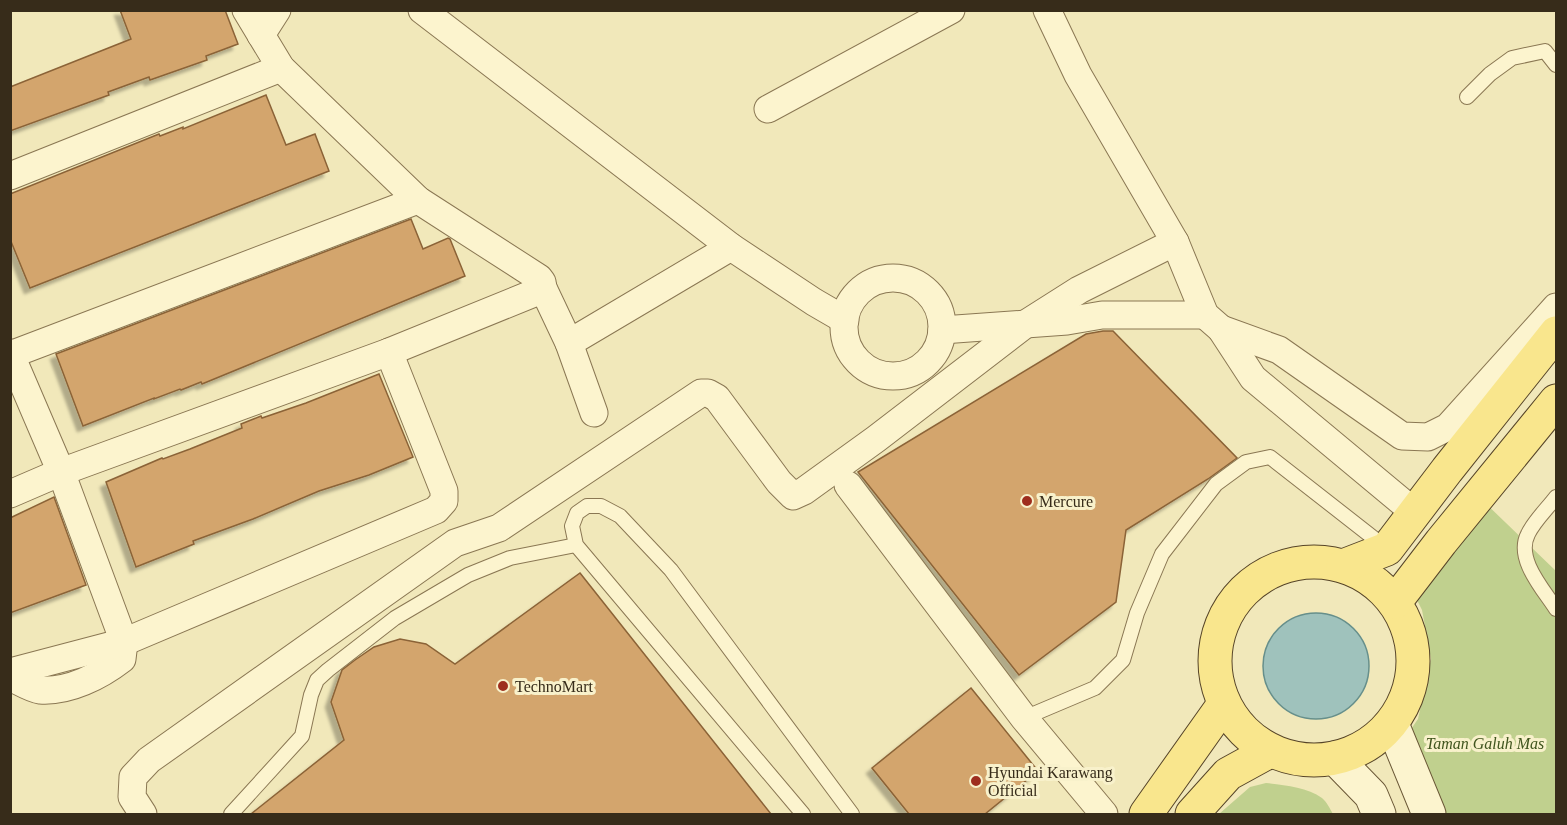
<svg xmlns="http://www.w3.org/2000/svg" width="1567" height="825" viewBox="0 0 1567 825" font-family="'Times New Roman',serif">
<defs>
<filter id="shadow"><feDropShadow dx="-5.5" dy="5.5" stdDeviation="1.5" flood-color="#0004"/></filter>
</defs>
<rect width="100%" height="100%" fill="#f1e8ba"/>
<!-- green -->
<g fill="#c0d08e">
<polygon points="1479,497 1556,571 1556,814 1429,814 1400,745 1418,719 1431,659 1422,610 1409,584"/>
<path d="M1266,783C1284,785 1307,787 1322,798C1327,802 1330,809 1333,814H1219L1250,787Z"/>
</g>
<!-- water -->
<circle fill="#9fc2bc" stroke="#668f8b" stroke-width="1.5" cx="1316" cy="666" r="53"/>
<!-- building -->
<g fill="#d3a56d" stroke="#8b6337" stroke-width="1.5" filter="url(#shadow)">
<polygon points="120,10 225,10 238,44 206,56 207,60 150,80 149,77 108,92 109,95 10,131 10,87 131,39"/>
<polygon points="266,95 286,145 315,134 329,171 30,288 10,239 10,194 159,134 160,136 183,127 183,129"/>
<polygon points="411,219 423,249 448,238 450,239 465,276 202,384 201,382 181,390 180,389 154,399 154,398 83,426 56,354"/>
<polygon points="1103,331 1113,331 1237,458 1208,479 1126,530 1116,602 1019,675 858,472 1086,334"/>
<polygon points="379,374 413,457 369,475 319,491 253,519 193,541 194,544 136,567 106,482 162,458 163,459 190,449 242,428 241,424 261,416 262,418 306,403"/>
<polygon points="54,497 86,585 10,613 10,518"/>
<polygon points="580,573 771,814 251,814 344,740 331,702 342,670 355,660 374,647 400,639 426,644 455,664"/>
<polygon points="971,688 1038,771 985,814 909,814 872,768"/>
</g>
<g fill="none" stroke-linecap="round" stroke-linejoin="round">
<!-- lane casing -->
<g stroke="#8a7753" stroke-width="16">
<g id="lane">
<polyline points="1467,97 1490,74 1512,58 1545,51 1556,65"/>
<path d="M1556,497C1547,509 1534,521 1528,534C1515,559 1544,590 1556,609"/>
<polyline points="1024,718 1095,688 1123,660 1137,613 1162,554 1216,484 1246,462 1270,457 1385,547"/>
<polyline points="231,814 302,736 311,695 317,680 328,670 395,618 468,575 510,558 576,545"/>
<polyline points="803,814 576,545 572,526 577,513 587,506 601,506 620,516 671,570 852,814"/>
</g>
</g>
<!-- street casing -->
<g stroke="#8a7753" stroke-width="29">
<g id="street">
<polyline points="422,10 731,247 814,302 845,320"/>
<polyline points="1047,10 1078,75 1175,242 1205,315 1221,329 1253,378 1414,512"/>
<polyline points="261,35 277,10"/>
<polyline points="768,109 951,10"/>
<polyline points="10,176 281,68"/>
<circle cx="893" cy="327" r="49"/>
<polyline points="543,288 569,343 731,247"/>
<polyline points="1221,329 1279,350 1402,436 1428,437 1448,427 1556,307"/>
<polyline points="942,330 1067,321 1102,315 1205,315"/>
<polyline points="569,343 594,413"/>
<path d="M10,353L61,472L124,642L122,659C100,676 69,692 40,690C31,689 19,681 10,677"/>
<polyline points="10,355 418,200"/>
<polyline points="848,485 1024,718 1104,814"/>
<polyline points="10,494 61,472 389,352 539,291 543,288 542,282 539,278 418,200 281,68 246,10"/>
<polyline points="10,672 124,642 436,510 444,501 444,491 389,352"/>
<polyline points="143,814 132,797 133,777 149,760 455,543 499,528 701,393 708,393 717,398 779,482 793,496 804,491 876,439 1027,323 1079,290 1175,242"/>
</g>
</g>
<!-- secondary casing -->
<g stroke="#6b5837" stroke-width="35">
<g id="secondary">
<polyline points="1392,724 1429,814"/>
<polyline points="1335,758 1371,795 1379,814"/>
</g>
</g>
<!-- primary casing -->
<g stroke="#564428" stroke-width="35">
<g id="primary">
<circle cx="1314" cy="661" r="99"/>
<polyline points="1343,566 1387,549 1447,470 1556,333"/>
<polyline points="1395,602 1441,542 1556,401"/>
<polyline points="1146,814 1224,704"/>
<polyline points="1192,814 1228,774 1270,751"/>
</g>
</g>
<!-- lane -->
<use href="#lane" stroke="#fcf4ce" stroke-width="14"/>
<!-- street -->
<use href="#street" stroke="#fcf4ce" stroke-width="27"/>
<!-- secondary -->
<use href="#secondary" stroke="#fcf4ce" stroke-width="33"/>
<!-- primary -->
<use href="#primary" stroke="#f9e68d" stroke-width="33"/>
</g>
<!-- markers -->
<g fill="#9e2e1e" stroke="#f8f1cb" stroke-width="2">
<circle cx="1027" cy="501" r="6"/>
<circle cx="503" cy="686" r="6"/>
<circle cx="976" cy="781" r="6"/>
</g>
<g text-anchor="middle" stroke-width="6" stroke-linejoin="round" paint-order="stroke">
<!-- poi labels -->
<g font-size="16" fill="#372c1a" stroke="#f8f1cb" text-anchor="start">
<text x="1039" y="507">Mercure</text>
<text x="515" y="692">TechnoMart</text>
<text x="988" y="778">Hyundai Karawang<tspan x="988" dy="18">Official</tspan></text>
</g>
<!-- park labels -->
<g font-size="16" font-style="italic" fill="#40551e" stroke="#f8f1cb">
<text x="1485" y="749">Taman Galuh Mas</text>
</g>
</g>
<!-- border -->
<rect width="1567" height="825" fill="none" stroke="#372c1a" stroke-width="24"/>
</svg>
